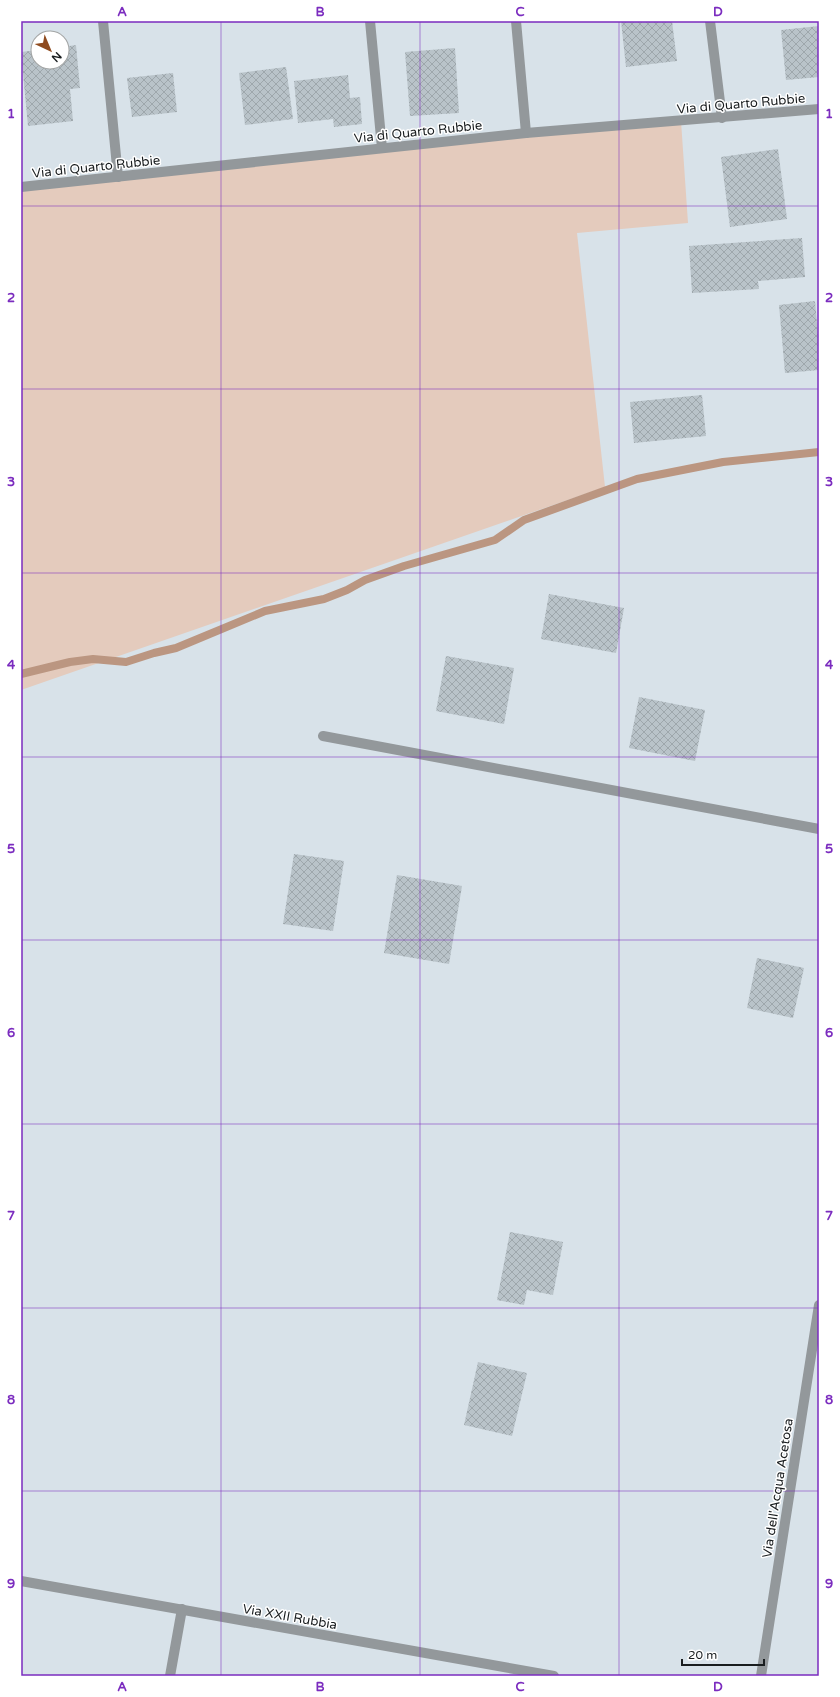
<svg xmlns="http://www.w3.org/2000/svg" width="840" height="1697" viewBox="0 0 840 1697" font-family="'Varela Round',sans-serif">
<defs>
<pattern id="building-cross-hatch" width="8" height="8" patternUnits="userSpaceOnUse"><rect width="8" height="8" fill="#b9c3c9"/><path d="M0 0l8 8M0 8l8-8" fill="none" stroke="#9ea7ac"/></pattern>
</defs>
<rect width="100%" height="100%" fill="#d8e2e9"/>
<!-- grass -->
<polygon fill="#e4cbbd" points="681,121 688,223 577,233 605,487 21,690 21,187"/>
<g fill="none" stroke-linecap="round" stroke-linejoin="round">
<!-- stream -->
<polyline stroke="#bb9681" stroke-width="8" points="21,674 70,662 93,659 126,662 154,653 176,648 265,611 324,599 347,590 365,580 404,566 495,540 524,520 637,479 723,462 819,452"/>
</g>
<!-- building -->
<g fill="url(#building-cross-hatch)">
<polygon points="621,21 672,21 677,61 626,67"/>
<polygon points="819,26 819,77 786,80 781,30"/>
<polygon points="76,45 80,88 70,89 73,121 28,126 21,52 38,50 38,62 62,62 62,47"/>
<polygon points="455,48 459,113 410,116 405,52"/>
<polygon points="286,67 293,119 245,125 239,73"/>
<polygon points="173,73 177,112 132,117 127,78"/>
<polygon points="348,75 350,98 360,97 362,124 334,127 333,119 298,123 294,81"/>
<polygon points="778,149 787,219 730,227 721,157"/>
<polygon points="802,238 805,277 758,281 759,289 692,293 689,246"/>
<polygon points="815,301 819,346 819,370 785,373 779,305"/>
<polygon points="702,395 706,436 634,443 630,402"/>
<polygon points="549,594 624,608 616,653 541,639"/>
<polygon points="446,656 514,668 504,724 436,711"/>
<polygon points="639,697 705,710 695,761 629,748"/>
<polygon points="294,854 344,861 333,931 283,924"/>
<polygon points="397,875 462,886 449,964 384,953"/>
<polygon points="757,958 804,968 793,1018 747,1008"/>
<polygon points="510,1232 563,1242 553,1295 527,1290 524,1305 497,1300"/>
<polygon points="478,1362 527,1373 512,1436 464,1425"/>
</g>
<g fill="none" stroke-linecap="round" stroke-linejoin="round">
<!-- minor -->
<g stroke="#93989b" stroke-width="10">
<polyline points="103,21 118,177"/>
<polyline points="370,21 382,148"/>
<polyline points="516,21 526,133"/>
<polyline points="710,21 722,118"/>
<polyline points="21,187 526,133 819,109"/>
<polyline points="323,736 819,829"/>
<polyline points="21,1581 554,1676"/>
<polyline points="170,1676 182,1609"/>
<polyline points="761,1676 819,1305"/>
</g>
</g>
<!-- grid -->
<path fill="none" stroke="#7b2cbf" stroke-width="1" stroke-opacity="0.55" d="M221,21V1676M420,21V1676M619,21V1676M21,206H819M21,389H819M21,573H819M21,757H819M21,940H819M21,1124H819M21,1308H819M21,1491H819"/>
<g text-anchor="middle" stroke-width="3" stroke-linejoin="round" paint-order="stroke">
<!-- street labels -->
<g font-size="13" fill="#191d1f" stroke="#fff">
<text transform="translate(741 103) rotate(-5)" y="5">Via di Quarto Rubbie</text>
<text transform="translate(418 131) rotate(-6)" y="5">Via di Quarto Rubbie</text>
<text transform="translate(96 166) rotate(-6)" y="5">Via di Quarto Rubbie</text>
<text transform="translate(777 1488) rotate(-81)" y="5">Via dell'Acqua Acetosa</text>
<text transform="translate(290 1616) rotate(10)" y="5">Via XXII Rubbia</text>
</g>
</g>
<!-- border -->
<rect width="840" height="1697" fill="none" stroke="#ffffff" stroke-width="44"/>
<!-- north arrow -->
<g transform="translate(50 50) rotate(136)"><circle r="19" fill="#ffffff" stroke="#a3a5a5"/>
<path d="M0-3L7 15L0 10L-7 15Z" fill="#8f4b1f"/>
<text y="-6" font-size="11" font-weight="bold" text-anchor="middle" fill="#191d1f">N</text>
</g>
<!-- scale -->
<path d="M682 1659v6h82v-6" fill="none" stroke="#191d1f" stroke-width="2"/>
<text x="688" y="1659" font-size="12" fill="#191d1f" stroke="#ffffff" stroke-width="3" paint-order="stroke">20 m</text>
<rect x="22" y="22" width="796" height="1653" fill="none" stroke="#7b2cbf" stroke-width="1.5"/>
<g font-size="13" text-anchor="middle" font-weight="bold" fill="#7b2cbf">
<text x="122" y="16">A</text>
<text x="320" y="16">B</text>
<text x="520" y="16">C</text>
<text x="718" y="16">D</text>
<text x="11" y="118">1</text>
<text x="829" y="118">1</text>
<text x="11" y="302">2</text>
<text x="829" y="302">2</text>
<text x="11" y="486">3</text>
<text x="829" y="486">3</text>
<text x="11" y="669">4</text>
<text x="829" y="669">4</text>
<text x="11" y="853">5</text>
<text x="829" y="853">5</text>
<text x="11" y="1037">6</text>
<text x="829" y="1037">6</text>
<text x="11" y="1220">7</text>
<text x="829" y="1220">7</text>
<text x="11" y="1404">8</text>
<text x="829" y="1404">8</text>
<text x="11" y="1588">9</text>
<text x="829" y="1588">9</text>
<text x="122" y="1691">A</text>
<text x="320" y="1691">B</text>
<text x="520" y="1691">C</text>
<text x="718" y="1691">D</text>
</g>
</svg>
